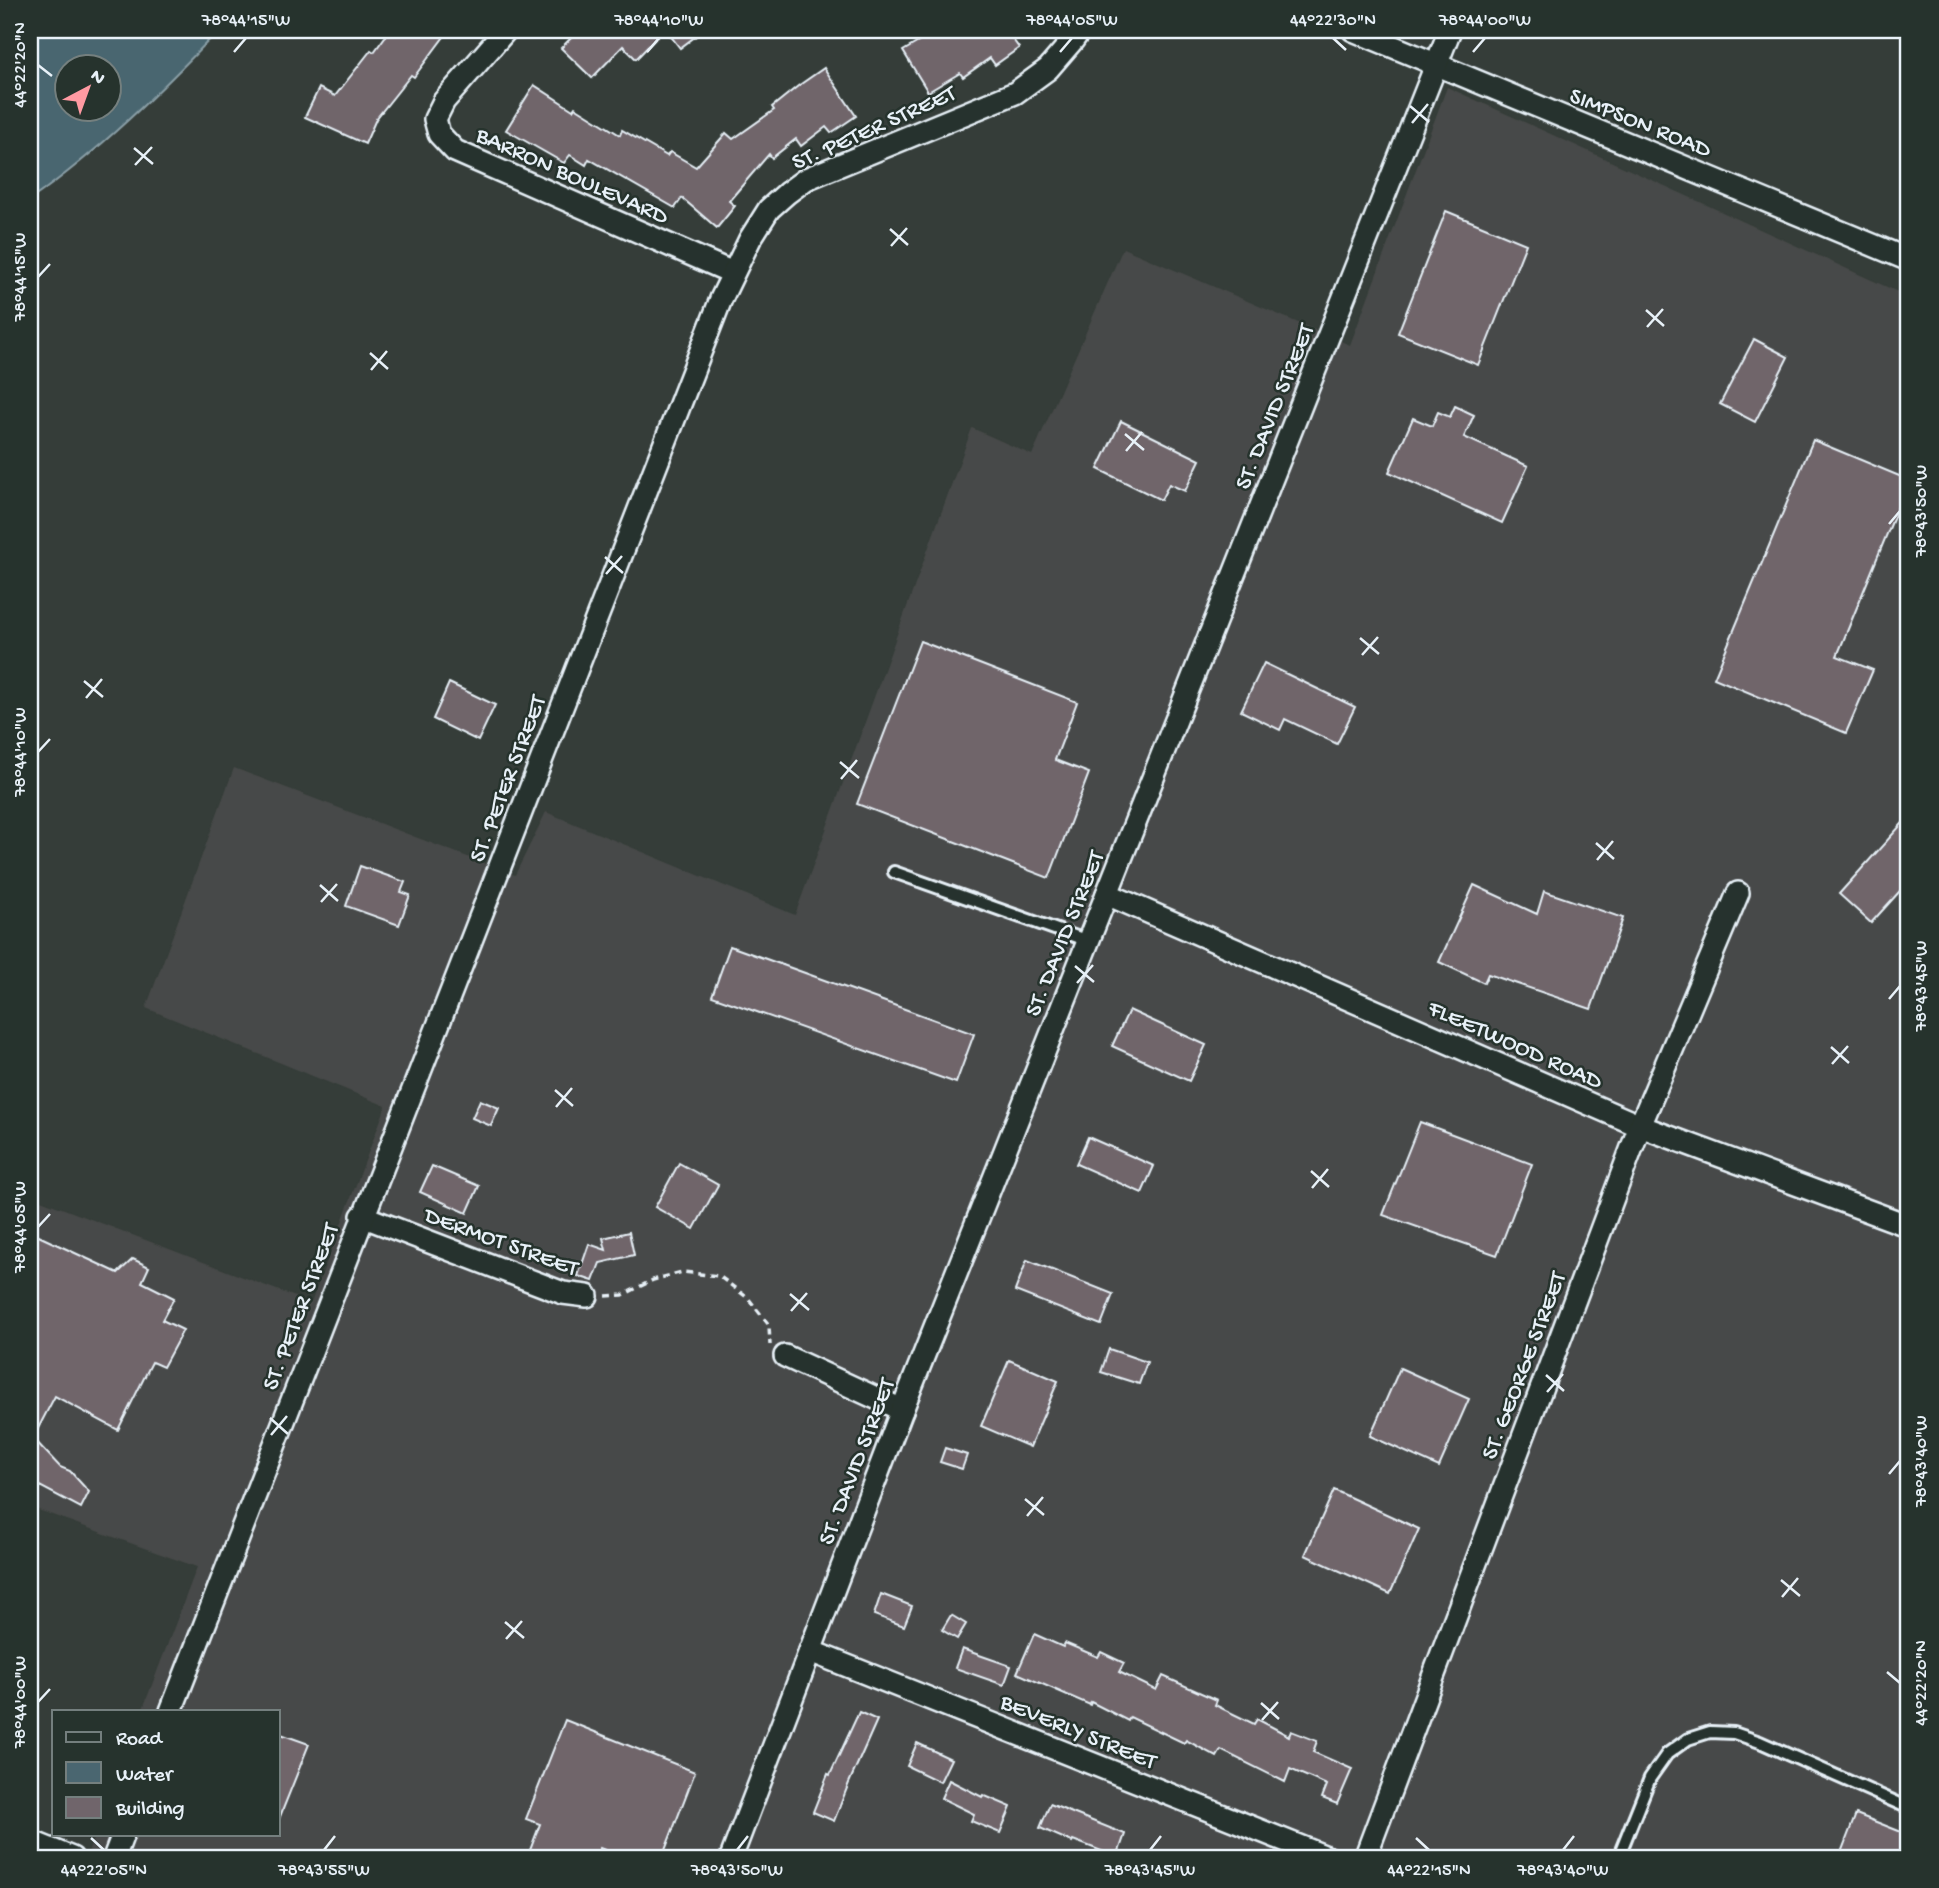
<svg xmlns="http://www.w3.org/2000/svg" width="1939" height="1888" viewBox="0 0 1939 1888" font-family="'Gochi Hand',sans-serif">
<rect width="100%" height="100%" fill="#353d39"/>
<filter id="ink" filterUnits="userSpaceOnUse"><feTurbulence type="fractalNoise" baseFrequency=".0143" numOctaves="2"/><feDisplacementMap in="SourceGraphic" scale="14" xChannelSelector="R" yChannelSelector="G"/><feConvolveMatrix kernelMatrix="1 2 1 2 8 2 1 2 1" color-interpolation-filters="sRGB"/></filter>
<g filter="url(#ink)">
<!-- built -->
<polygon fill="#474948" points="1447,87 1909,297 1909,1858 86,1858 95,1834 278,1834 278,1711 142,1711 197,1567 30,1507 30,1196 311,1303 386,1106 146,1008 234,768 515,875 546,812 795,915 972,428 1032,455 1123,248 1350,345"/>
<!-- water -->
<path fill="#4a6670" stroke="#899ea6" stroke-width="2" fill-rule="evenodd" d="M30,30H219C160,91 100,151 30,200ZM66,66H108V108H66Z"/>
<!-- building -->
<g fill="#70656b" stroke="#e8f1f8" stroke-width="2">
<polygon points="390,30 449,30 414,77 411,75 376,119 365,144 305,117 319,88 335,96 371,50 374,52"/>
<polygon points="579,30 664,30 636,59 623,46 592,78 561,48"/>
<polygon points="666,30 704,30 680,48"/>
<polygon points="939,30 1006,30 1019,48 995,65 990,58 963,77 960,73 928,92 903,51"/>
<polygon points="824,68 856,116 831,133 826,127 801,146 796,139 772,158 769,154 729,201 735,206 717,228 682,198 675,208 589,159 586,165 570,155 564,163 506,130 534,85 573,110 575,107 620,135 622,130 667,156 670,152 696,167 726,133 733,139 774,110 772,107 798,86"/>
<polygon points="1446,211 1526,244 1478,365 1398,333"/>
<polygon points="1754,339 1788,357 1755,422 1720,404"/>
<polygon points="1455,406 1474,415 1464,437 1528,466 1502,523 1389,472 1413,418 1432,426 1438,412 1450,417"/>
<polygon points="1121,421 1200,460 1185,491 1169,484 1161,500 1098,469"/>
<polygon points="1813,440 1909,480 1837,656 1873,670 1846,733 1714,678"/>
<polygon points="920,641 1077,702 1055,760 1089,773 1049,878 857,804"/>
<polygon points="1264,663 1355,707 1337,744 1285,719 1280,730 1241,711"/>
<polygon points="449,683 495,705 478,741 433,719"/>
<polygon points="1909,816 1909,881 1871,923 1839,894"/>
<polygon points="360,866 405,882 401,892 410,895 399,925 346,906"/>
<polygon points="1474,885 1537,914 1544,891 1623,918 1591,1009 1488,974 1484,983 1439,962"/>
<polygon points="730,946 974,1034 956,1083 712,996"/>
<polygon points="1129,1010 1206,1045 1189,1081 1112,1046"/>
<polygon points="480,1100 499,1108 491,1126 472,1118"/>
<polygon points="1420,1122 1532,1164 1497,1255 1383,1215"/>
<polygon points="1088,1137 1154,1166 1142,1193 1076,1164"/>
<polygon points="679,1163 718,1185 694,1229 655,1207"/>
<polygon points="432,1166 479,1186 467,1213 420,1192"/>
<polygon points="30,1232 118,1273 133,1259 149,1267 142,1282 174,1298 162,1320 183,1330 163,1367 152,1362 118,1430 55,1396 33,1438 60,1467 70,1471 89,1492 81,1508 30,1481"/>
<polygon points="629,1232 634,1255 600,1263 593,1281 578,1276 589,1244 606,1250 603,1238"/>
<polygon points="1027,1260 1113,1294 1101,1325 1015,1291"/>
<polygon points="1109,1349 1147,1362 1139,1384 1101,1372"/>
<polygon points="1009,1360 1058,1381 1030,1447 981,1426"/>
<polygon points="1400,1368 1469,1399 1439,1467 1370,1436"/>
<polygon points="945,1448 967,1455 962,1469 940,1462"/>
<polygon points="1334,1490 1419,1529 1390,1594 1305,1555"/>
<polygon points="881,1594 912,1606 904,1626 874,1615"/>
<polygon points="951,1615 966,1624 957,1639 942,1630"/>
<polygon points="1034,1634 1063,1647 1065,1643 1098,1657 1101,1652 1124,1663 1119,1672 1156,1690 1163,1676 1217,1700 1215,1705 1254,1724 1257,1719 1289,1736 1291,1731 1317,1741 1313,1752 1352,1769 1337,1804 1322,1798 1327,1785 1290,1769 1285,1782 1221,1750 1217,1757 1186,1740 1184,1743 1130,1717 1128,1721 1091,1702 1090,1705 1017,1673"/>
<polygon points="962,1649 1011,1666 1004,1685 955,1668"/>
<polygon points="859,1712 877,1720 849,1783 834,1821 813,1812 828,1774 830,1775"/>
<polygon points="565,1720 695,1772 662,1858 625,1858 600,1848 596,1858 527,1858 540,1824 526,1819"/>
<polygon points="278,1733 309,1744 279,1819 278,1819"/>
<polygon points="917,1743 951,1759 940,1782 907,1766"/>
<polygon points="949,1780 982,1797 983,1795 1011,1807 1000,1833 971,1821 974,1814 941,1798"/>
<polygon points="1050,1804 1125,1834 1117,1857 1073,1840 1072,1842 1040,1828"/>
<polygon points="1856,1814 1909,1835 1909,1858 1839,1858"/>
</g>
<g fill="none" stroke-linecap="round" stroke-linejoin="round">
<!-- service casing -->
<g stroke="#e8f1f8" stroke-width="16">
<g id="service">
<polyline points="894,872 1088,941"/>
<polyline points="1618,1858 1650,1778 1667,1754 1688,1739 1710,1732 1734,1733 1760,1742 1909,1808"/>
</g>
</g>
<!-- minor casing -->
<g stroke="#e8f1f8" stroke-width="26">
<g id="minor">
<polyline points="506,30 444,101 435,119 439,134 455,151 733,273"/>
<polyline points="1353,30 1909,260"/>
<polyline points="1107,894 1640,1126 1909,1226"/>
<polyline points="362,1216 563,1293 587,1296"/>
<polyline points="785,1356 902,1410"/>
<polyline points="810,1651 1329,1858"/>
<polyline points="171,1711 721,299 750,239 769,209 787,193 806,179 1015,93 1048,69 1073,40 1080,30"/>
<polyline points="30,1841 72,1858"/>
<polyline points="114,1858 123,1834"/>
<polyline points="731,1858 902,1410 1450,30"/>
<polyline points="1365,1858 1640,1126 1738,893"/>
</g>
</g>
<!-- path -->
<polyline stroke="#e8f1f8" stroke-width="3.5" stroke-dasharray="7 5" stroke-linecap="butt" points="606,1296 623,1295 653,1280 682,1272 719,1276 748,1298 769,1325 770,1345"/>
<!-- service -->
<use href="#service" stroke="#26332d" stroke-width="10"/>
<!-- minor -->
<use href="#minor" stroke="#26332d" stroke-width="21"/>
</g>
</g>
<!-- ticks -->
<path fill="none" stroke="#e8f1f8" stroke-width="2.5" d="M1333,38L1346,50M234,52L246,38M647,52L659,38M1060,52L1072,38M1473,52L1485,38M38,65L52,76M1410,106L1429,122M1412,123L1428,104M134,148L153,164M135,165L152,147M890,229L908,245M891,246L907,228M38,277L50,264M1646,310L1664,326M1647,327L1663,309M370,353L388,369M371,370L387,351M1125,434L1144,450M1126,451L1142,432M1889,524L1900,511M605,557L623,573M606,574L622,556M1360,638L1379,654M1362,655L1378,637M84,681L103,697M86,698L102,679M38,752L50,739M840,762L859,778M841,779L857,760M1596,843L1614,859M1597,860L1613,841M320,885L338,901M321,902L337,884M1075,966L1094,982M1077,983L1093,965M1889,999L1900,986M1831,1047L1849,1063M1832,1064L1848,1046M555,1090L573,1106M556,1107L572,1088M1311,1171L1329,1187M1312,1188L1328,1169M38,1227L50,1214M790,1294L809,1310M791,1311L807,1293M1546,1375L1564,1391M1547,1392L1563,1374M270,1418L288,1434M271,1435L287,1416M1889,1474L1900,1461M1025,1499L1044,1515M1027,1516L1043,1497M1781,1580L1800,1596M1782,1597L1798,1578M505,1622L524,1638M506,1639L522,1621M1887,1672L1900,1683M38,1702L50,1689M1261,1703L1279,1719M1262,1720L1278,1702M91,1838L104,1850M1416,1838L1429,1850M324,1850L335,1836M737,1850L748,1836M1150,1850L1161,1836M1563,1850L1574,1836"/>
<g text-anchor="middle" stroke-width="5" stroke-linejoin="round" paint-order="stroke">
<!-- street labels -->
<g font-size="24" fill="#e8f1f8" stroke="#26332d">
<text transform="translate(1641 121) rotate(22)" y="8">SIMPSON ROAD</text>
<text transform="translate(873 126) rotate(-24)" y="8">ST. PETER STREET</text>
<text transform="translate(573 174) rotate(24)" y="8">BARRON BOULEVARD</text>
<text transform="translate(1273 406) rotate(-68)" y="8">ST. DAVID STREET</text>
<text transform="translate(506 778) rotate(-69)" y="8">ST. PETER STREET</text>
<text transform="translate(1063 933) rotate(-68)" y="8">ST. DAVID STREET</text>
<text transform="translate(1516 1043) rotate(24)" y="8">FLEETWOOD ROAD</text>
<text transform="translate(502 1240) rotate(20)" y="8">DERMOT STREET</text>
<text transform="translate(299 1306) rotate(-69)" y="8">ST. PETER STREET</text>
<text transform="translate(1522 1365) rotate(-69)" y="8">ST. GEORGE STREET</text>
<text transform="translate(855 1461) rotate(-69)" y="8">ST. DAVID STREET</text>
<text transform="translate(1079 1730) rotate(22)" y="8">BEVERLY STREET</text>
</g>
</g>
<!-- margin -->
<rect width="1939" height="1888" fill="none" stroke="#26332d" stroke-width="77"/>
<!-- legend -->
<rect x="52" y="1710" width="228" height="126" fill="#26332d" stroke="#747f7e" stroke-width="2"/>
<rect x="66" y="1732" width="35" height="10" fill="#26332d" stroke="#747f7e" stroke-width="2"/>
<text x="116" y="1744" font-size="21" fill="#e8f1f8">Road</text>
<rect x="66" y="1762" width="35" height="21" fill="#4a6670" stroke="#747f7e" stroke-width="2"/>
<text x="116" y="1780" font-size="21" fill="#e8f1f8">Water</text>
<rect x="66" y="1797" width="35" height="21" fill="#70656b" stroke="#747f7e" stroke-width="2"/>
<text x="116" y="1814" font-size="21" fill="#e8f1f8">Building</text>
<!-- north arrow -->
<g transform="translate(88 88) rotate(41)"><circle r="33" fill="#26332d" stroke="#747f7e" stroke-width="2"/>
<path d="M0-5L12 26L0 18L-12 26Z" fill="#ff9aa2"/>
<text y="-10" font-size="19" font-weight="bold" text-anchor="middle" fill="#e8f1f8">N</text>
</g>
<rect x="38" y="38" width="1862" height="1812" fill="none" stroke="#e8f1f8" stroke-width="2.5"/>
<g font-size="18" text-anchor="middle" fill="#e8f1f8">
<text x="246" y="25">78°44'15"W</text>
<text x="659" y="25">78°44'10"W</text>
<text x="1072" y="25">78°44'05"W</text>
<text x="1333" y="25">44°22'30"N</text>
<text x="1485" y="25">78°44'00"W</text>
<text transform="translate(19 65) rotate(-90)" y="6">44°22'20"N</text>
<text transform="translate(19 277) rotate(-90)" y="6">78°44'15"W</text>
<text transform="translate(1920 511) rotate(-90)" y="6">78°43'50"W</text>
<text transform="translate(19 752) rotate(-90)" y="6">78°44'10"W</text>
<text transform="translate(1920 986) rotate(-90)" y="6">78°43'45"W</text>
<text transform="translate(19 1227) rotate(-90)" y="6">78°44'05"W</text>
<text transform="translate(1920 1461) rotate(-90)" y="6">78°43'40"W</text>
<text transform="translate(1920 1683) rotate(-90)" y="6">44°22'20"N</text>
<text transform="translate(19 1702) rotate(-90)" y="6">78°44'00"W</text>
<text x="104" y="1875">44°22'05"N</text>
<text x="324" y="1875">78°43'55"W</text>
<text x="737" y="1875">78°43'50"W</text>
<text x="1150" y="1875">78°43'45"W</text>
<text x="1429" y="1875">44°22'15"N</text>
<text x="1563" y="1875">78°43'40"W</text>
</g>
</svg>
